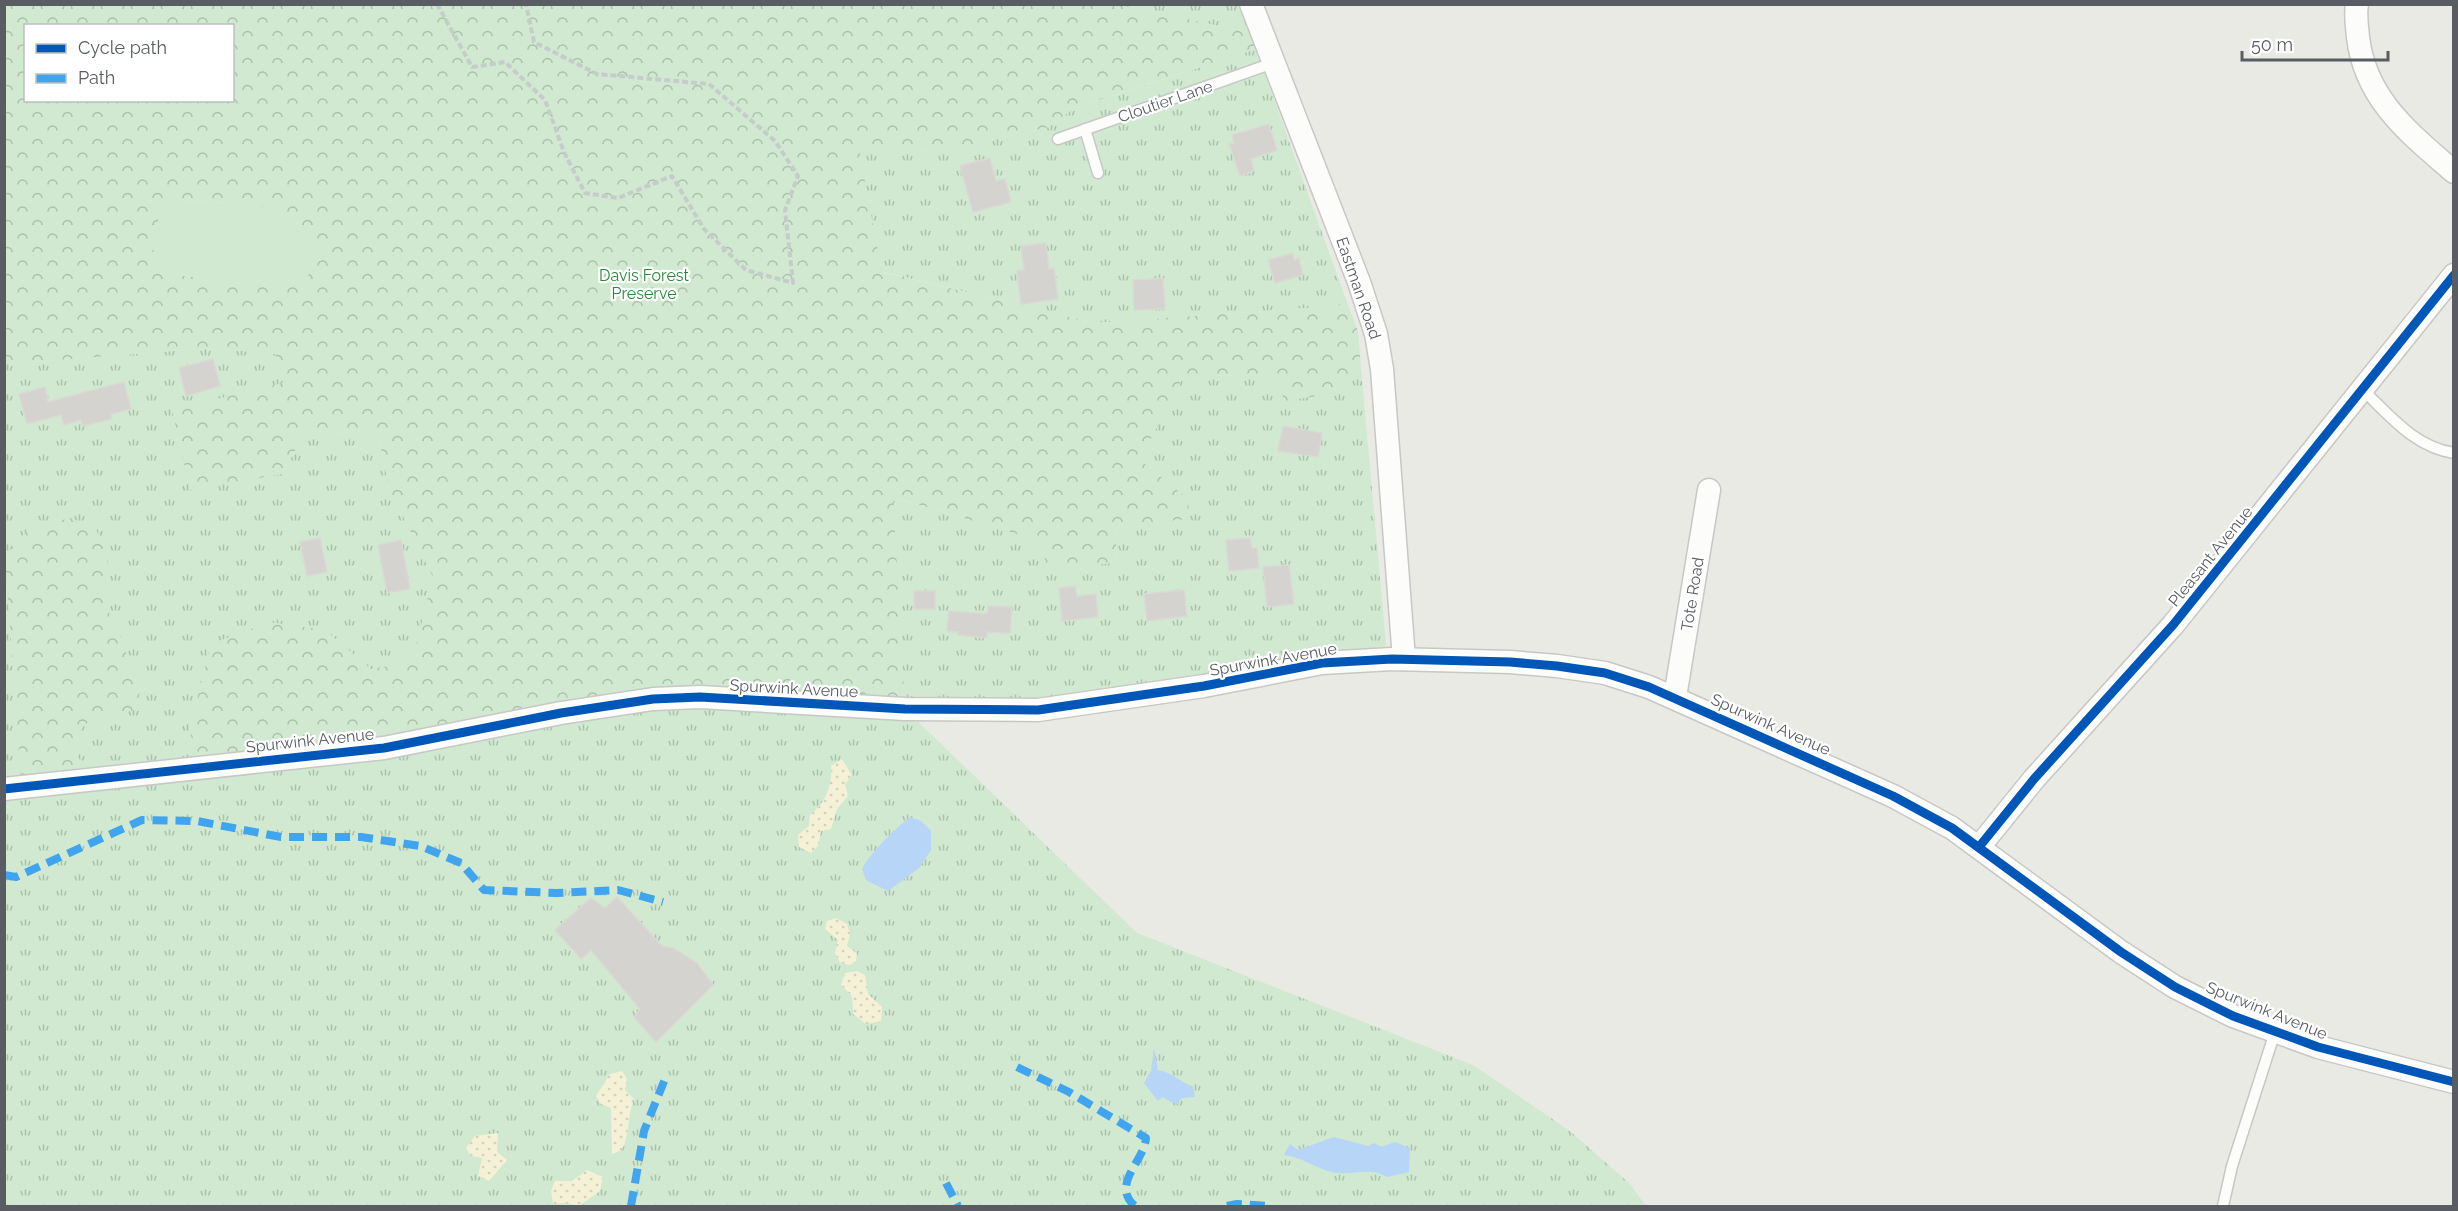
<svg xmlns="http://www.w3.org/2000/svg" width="2458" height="1211" viewBox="0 0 2458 1211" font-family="Raleway,sans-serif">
<defs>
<pattern id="grass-tufts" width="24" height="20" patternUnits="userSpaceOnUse" patternTransform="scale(1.5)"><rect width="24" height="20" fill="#d0e9d0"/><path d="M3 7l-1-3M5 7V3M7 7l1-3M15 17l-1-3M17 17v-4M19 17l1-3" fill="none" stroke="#acc0ac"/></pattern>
<pattern id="forest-crowns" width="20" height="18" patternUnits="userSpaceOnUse" patternTransform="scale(1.5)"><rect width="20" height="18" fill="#d0e9d0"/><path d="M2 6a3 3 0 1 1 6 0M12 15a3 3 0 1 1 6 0" fill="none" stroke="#acc0ac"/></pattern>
<pattern id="sand-dots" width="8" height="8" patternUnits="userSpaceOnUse" patternTransform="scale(1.5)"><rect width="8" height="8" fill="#f5f1d7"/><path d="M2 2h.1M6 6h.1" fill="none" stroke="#d4d1bb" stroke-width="1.8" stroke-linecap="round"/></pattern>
</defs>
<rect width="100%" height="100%" fill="#eaeae4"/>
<!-- grass -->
<g fill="url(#grass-tufts)" fill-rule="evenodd">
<path d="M357,5L1112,96L1256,49L1348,305L1095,323L884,272L895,498L1117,563L1115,526L1189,500L1139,461L1183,377L1268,374L1329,394L1361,368L1386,644L1382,650L1088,695L905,709L1137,933L1473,1065L1570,1131L1630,1184L1646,1206H5L4,789L473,732ZM1103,99L1074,108L1049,127L940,152L862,149Z"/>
<polygon points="1114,5 1239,5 1249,32"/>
<polygon points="211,348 276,354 288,382 282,474 306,431 378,434 389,488 434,577 412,662 371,670 325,630 201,763 5,783 5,364"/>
</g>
<!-- forest -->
<g fill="url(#forest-crowns)" fill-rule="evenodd">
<path d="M1114,4L1249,32L1256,49L1074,108L1049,127L940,152L859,149L882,272L1095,323L1348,305L1358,331L1361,368L1329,394L1286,401L1268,374L1183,377L1140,460L1189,500L1188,519L1115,526L1117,563L1045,568L1044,542L893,497L905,709L700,697L202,766L189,730L211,644L269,622L325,630L371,669L412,662L433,577L389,488L378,434L306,431L282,474L190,490L172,410L287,382L275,354L211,348L5,364V5ZM26,26H232V100H26ZM174,201C211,202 271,200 300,224L286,288L176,275Z"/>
<path d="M72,518L97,531L108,561L103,589L111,619L125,646L127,659C146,678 142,686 135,710L89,721L76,734L75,752L89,774L21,781L5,558C25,526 36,525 72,518Z"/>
</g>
<!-- sand -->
<g fill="url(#sand-dots)">
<path d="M842,759L852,775L845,784L848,796L837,809L831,829L821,831L818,846L811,853L799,847L798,835L809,826L810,815C825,803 833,786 831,766Z"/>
<polygon points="836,918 847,924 850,934 847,946 857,953 856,962 849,965 840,962 835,953 838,940 825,929 827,921"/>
<polygon points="857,971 865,975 868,994 882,1007 881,1021 866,1024 853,1014 852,996 841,985 845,973"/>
<path d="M622,1071L627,1079L625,1090L634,1099C627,1116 630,1133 622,1150L612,1154L611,1108L601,1104L596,1096L610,1074Z"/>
<polygon points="498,1133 497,1152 507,1160 489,1181 478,1176 482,1158 471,1156 466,1148 475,1136"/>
<polygon points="587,1170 603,1177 600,1191 579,1206 566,1203 553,1204 551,1191 555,1181 572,1181"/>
</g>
<!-- pitch -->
<path fill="#d0e9d0" d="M174,201C201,202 265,201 288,214C298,220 307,231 313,241C316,248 318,255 315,263C308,278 302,285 286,288L176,275C141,260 149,222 174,201Z"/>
<!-- water -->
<g fill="#b6d5f7">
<path d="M910,817L921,821L931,831V850L919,868L888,891L866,880L862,869C869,854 896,828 910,817Z"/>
<path d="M1154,1048L1158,1070C1173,1073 1179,1081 1193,1087L1195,1097L1182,1098L1177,1105L1162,1097L1158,1101L1144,1083L1151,1071Z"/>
<path d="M1334,1137L1368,1146L1374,1143L1381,1147L1395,1142L1410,1148L1409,1172L1387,1177C1368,1165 1348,1178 1328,1171C1312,1166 1301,1157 1284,1155L1290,1144L1298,1150Z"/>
</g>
<!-- building -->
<g fill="#d4d3cf" stroke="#dad9d3" stroke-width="1.5">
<polygon points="1269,124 1277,150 1251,159 1254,171 1240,176 1229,144 1234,143 1232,135"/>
<polygon points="990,158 996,181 1005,179 1011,202 973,212 960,166"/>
<polygon points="1046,243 1049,269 1054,268 1058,299 1021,304 1017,271 1024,270 1021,246"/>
<polygon points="1293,253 1294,260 1299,258 1303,275 1275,283 1268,260"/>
<polygon points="1163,278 1165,309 1134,310 1133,280"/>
<polygon points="213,359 220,386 186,396 179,368"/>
<polygon points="124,382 131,409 111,414 112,419 83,426 81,420 64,425 61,415 27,424 19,394 45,387 48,402"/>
<polygon points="1283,426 1322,433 1318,457 1278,451"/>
<polygon points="320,538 327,572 307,576 300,542"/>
<polygon points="1250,538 1252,548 1257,548 1259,568 1229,571 1226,540"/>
<polygon points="401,540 410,589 387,593 378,545"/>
<polygon points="1289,565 1294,604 1267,607 1263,567"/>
<polygon points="1075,586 1077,596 1096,594 1098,617 1062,621 1059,588"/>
<polygon points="1184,590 1187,616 1147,621 1144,594"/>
<rect x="914" y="591" width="21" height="18"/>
<polygon points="988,606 1012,607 1010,633 987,632 987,638 958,635 958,632 947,631 949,611 987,614"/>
<polygon points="617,897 662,946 673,948 697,963 713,985 656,1042 634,1017 640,1009 591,950 581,959 555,930 591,898 605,908"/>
</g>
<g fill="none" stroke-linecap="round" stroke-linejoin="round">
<!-- lane casing -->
<g stroke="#c7c8c6" stroke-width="13">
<g id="lane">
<polyline points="1085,129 1098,173"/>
<polyline points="1058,139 1273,63"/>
<path d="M2363,390C2390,416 2415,447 2454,453"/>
<polyline points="2223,1206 2232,1166 2275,1032"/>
</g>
</g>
<!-- street casing -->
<g stroke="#c7c8c6" stroke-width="25">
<g id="street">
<polyline points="1251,4 1359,282 1376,334 1382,369 1404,659"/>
<path d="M2357,4C2355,15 2357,26 2358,37C2365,99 2409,133 2454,172"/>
<polyline points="1675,697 1709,490"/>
<polyline points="4,789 384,748 561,713 653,699 700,697 905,709 1038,710 1204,686 1322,663 1392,659 1510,662 1557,666 1605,673 1649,687 1893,796 1952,828 2121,952 2175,987 2233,1016 2318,1047 2454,1082"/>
<polyline points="1979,847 2034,779 2173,625 2454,275"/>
</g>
</g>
<!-- path -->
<polyline stroke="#c6ccca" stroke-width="4" stroke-dasharray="6 3" stroke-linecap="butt" points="437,4 472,67 505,62 545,100 564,152 585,193 618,198 672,176 704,229 746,270 793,283 785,210 798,176 775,141 709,84 597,74 534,42 526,4"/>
<!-- lane -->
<use href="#lane" stroke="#fcfcfb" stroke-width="10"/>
<!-- street -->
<use href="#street" stroke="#fcfcfb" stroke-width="22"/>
<!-- quiet -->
<g stroke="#40a5ee" stroke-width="8" stroke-dasharray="15 8" stroke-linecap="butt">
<polyline points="4,875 16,877 142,820 197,821 281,837 361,837 420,846 461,863 484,890 556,893 618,890 663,902"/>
<path d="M1017,1067L1069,1092L1146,1138C1145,1160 1110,1185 1135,1206"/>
<polyline points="946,1183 958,1206"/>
<polyline points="631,1206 644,1131 665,1079"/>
<polyline points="1227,1206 1237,1204 1268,1206"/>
</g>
<!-- cycleway casing -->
<g stroke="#fff" stroke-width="13">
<g id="cycleway">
<polyline points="4,789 384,748 561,713 653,699 700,697 905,709 1038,710 1204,686 1322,663 1392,659 1510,662 1557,666 1605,673 1649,687 1893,796 1952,828 2121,952 2175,987 2233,1016 2318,1047 2454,1082"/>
<polyline points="1979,847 2034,779 2173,625 2454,275"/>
</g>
</g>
<!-- cycleway -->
<use href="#cycleway" stroke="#0057b8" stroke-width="9"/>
</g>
<g text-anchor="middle" stroke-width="4.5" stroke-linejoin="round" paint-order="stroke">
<!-- street labels -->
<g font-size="16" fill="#595d63" stroke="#fff">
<text transform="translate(1165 101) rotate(-19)" y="6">Cloutier Lane</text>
<text transform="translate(1359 288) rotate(71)" y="6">Eastman Road</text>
<text transform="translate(2210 556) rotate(-51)" y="6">Pleasant Avenue</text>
<text transform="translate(1692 594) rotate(-81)" y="6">Tote Road</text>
<text transform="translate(1273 659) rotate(-10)" y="6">Spurwink Avenue</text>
<text transform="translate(794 688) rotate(3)" y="6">Spurwink Avenue</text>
<text transform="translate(1771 724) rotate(24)" y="6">Spurwink Avenue</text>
<text transform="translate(310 740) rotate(-6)" y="6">Spurwink Avenue</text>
<text transform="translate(2267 1010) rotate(22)" y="6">Spurwink Avenue</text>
</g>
<!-- park labels -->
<g font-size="16" fill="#2d873a" stroke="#fff">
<text x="644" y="281">Davis Forest<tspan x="644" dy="18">Preserve</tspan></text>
</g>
</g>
<!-- border -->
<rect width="2458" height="1211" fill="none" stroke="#595d63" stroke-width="12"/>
<!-- legend -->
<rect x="24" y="24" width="210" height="78" fill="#ffffff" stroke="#bdbec1" stroke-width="1.5"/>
<rect x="36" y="44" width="30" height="9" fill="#0057b8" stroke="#bdbec1" stroke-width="1.5"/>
<text x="78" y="54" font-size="18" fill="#595d63">Cycle path</text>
<rect x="36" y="74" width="30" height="9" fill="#40a5ee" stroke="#bdbec1" stroke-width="1.5"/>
<text x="78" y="84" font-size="18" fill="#595d63">Path</text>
<!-- scale -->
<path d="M2242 51v9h146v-9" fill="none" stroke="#595d63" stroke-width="3"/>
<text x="2251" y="51" font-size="18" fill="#595d63" stroke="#ffffff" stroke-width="4.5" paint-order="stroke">50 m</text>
</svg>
